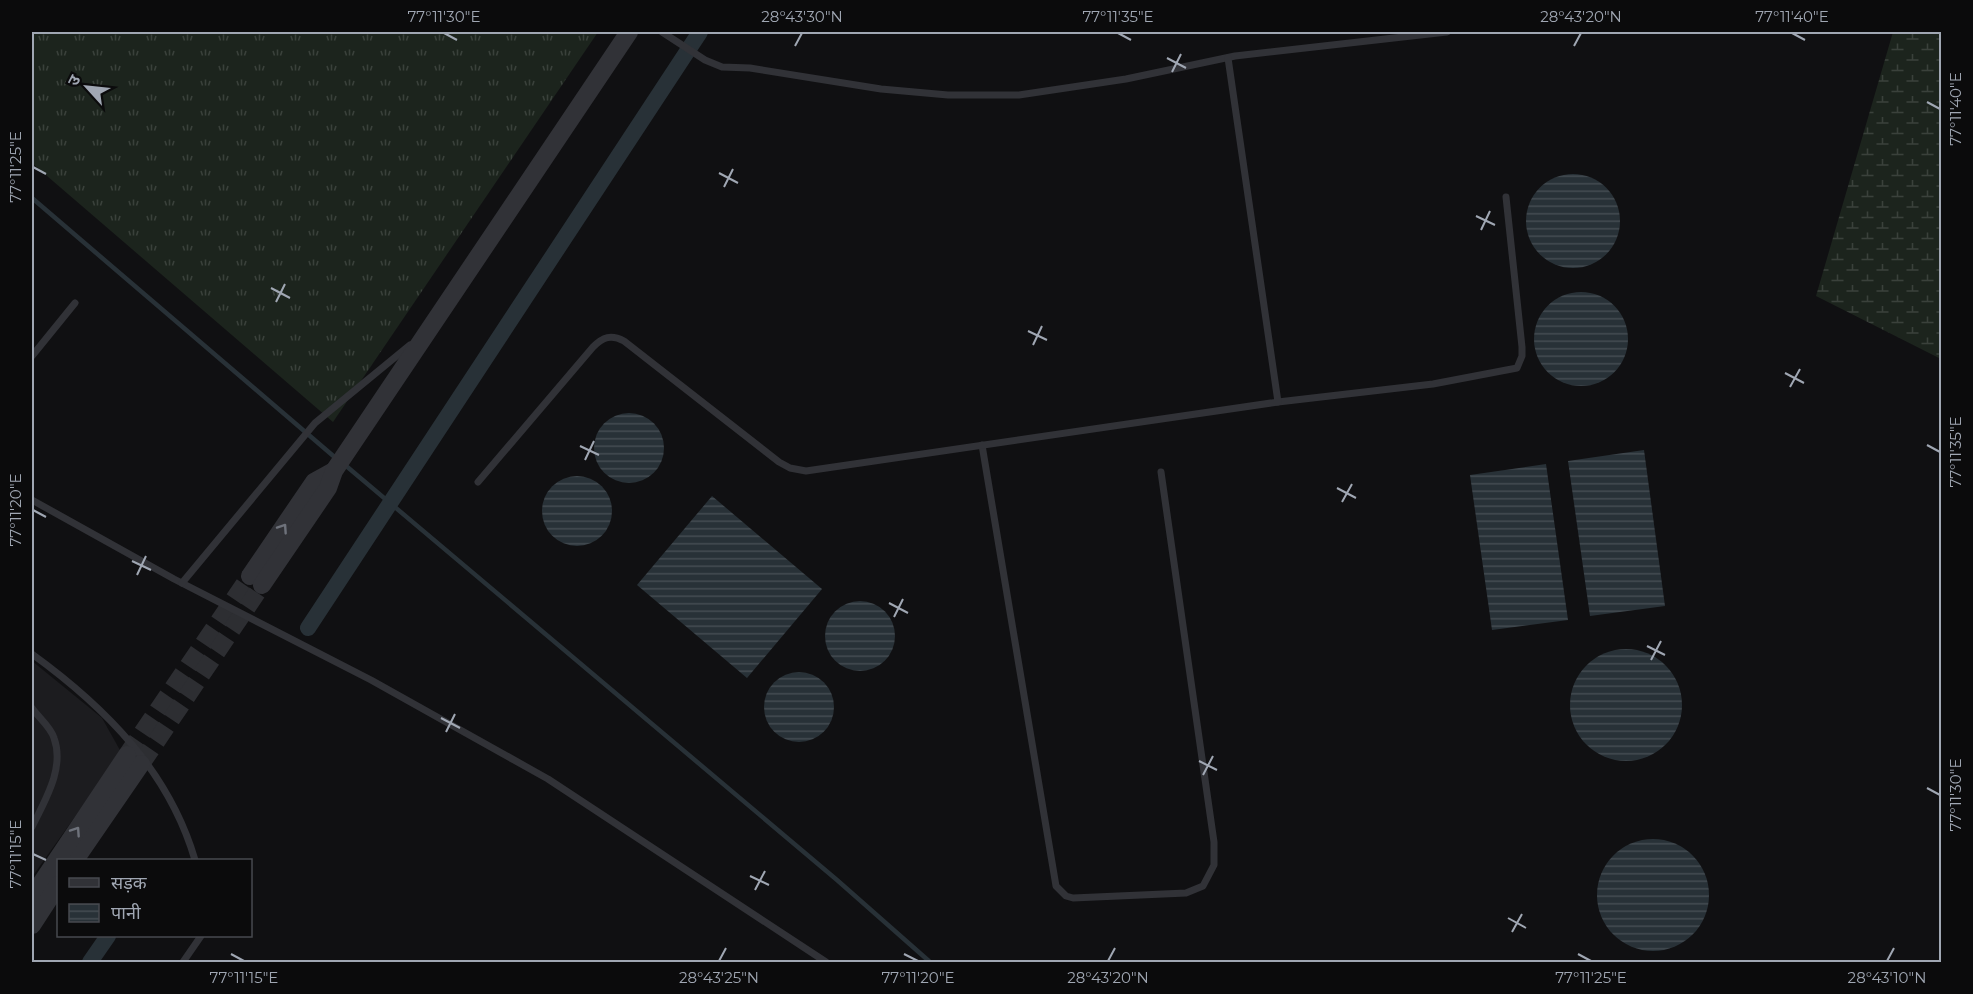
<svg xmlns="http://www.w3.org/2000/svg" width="1973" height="994" viewBox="0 0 1973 994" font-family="Montserrat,'Noto Sans Devanagari',sans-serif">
<defs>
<pattern id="grass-tufts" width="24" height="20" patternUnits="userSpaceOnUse" patternTransform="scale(1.5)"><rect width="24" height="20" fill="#1c241d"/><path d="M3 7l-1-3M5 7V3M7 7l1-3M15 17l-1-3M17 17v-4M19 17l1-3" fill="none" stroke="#3a413b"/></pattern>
<pattern id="wetland-marsh" width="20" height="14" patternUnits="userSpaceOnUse" patternTransform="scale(1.5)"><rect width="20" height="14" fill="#1c241d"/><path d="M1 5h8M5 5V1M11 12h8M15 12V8" fill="none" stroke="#3a413b"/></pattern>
<pattern id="water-rules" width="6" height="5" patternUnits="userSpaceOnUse" patternTransform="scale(1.5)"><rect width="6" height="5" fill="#283137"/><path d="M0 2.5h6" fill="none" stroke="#444c52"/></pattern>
</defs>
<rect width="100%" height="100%" fill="#101012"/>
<!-- built -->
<polygon fill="#1c1c1f" points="32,661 102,718 121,752 32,877"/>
<!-- grass -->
<polygon fill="url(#grass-tufts)" points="32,32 598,32 333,422 32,163"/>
<!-- wetland -->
<polygon fill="url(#wetland-marsh)" points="1893,32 1941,32 1941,359 1816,296"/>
<!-- water -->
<g fill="url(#water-rules)">
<circle cx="1573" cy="221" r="47"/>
<circle cx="1581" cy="339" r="47"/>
<circle cx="629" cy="448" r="35"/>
<polygon points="1644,450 1665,606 1590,616 1568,461"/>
<polygon points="1546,464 1568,620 1492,630 1470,475"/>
<circle cx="577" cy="511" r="35"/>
<polygon points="712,496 822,589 747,678 637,585"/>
<circle cx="860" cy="636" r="35"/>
<circle cx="1626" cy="705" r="56"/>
<circle cx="799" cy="707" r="35"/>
<circle cx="1653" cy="895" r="56"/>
</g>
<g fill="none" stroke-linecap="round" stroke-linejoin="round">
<!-- stream -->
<g stroke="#283137" stroke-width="4.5">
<polyline points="32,198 338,460"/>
<polyline points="345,465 837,880 930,962"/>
</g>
<!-- canal -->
<g stroke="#283137" stroke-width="16">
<polyline points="308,628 700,32"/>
<polyline points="90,962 108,936"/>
</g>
<!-- tertiary-tunnel -->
<g stroke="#2d2e32" stroke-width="18" stroke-dasharray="18 9" stroke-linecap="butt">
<polyline points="127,755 250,576"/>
<polyline points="141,764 262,585"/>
</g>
<!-- service -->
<g stroke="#313237" stroke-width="7">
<polyline points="662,32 705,60 722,67 750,68 881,89 948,95 1019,95 1126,79 1235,56 1447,32"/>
<polyline points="32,356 75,303"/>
<polyline points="1278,402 1433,384 1517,368 1522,356 1522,347 1506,197"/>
<polyline points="982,445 1056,886 1066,896 1073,898 1186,893 1203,886 1214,865 1214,842 1161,472"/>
<path d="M478,482L593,347C603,337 611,334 624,341L779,462L790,468L806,471L1278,402L1228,58"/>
<polyline points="32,500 174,579 371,680 548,779 826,962"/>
<polyline points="182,583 315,423 410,345"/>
<path d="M32,654C105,707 169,771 195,860"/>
<path d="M32,708C38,717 51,727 54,738C65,768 45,800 32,827"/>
<polyline points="183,962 201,936"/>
</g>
<!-- tertiary -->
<g stroke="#313237" stroke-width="18">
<polyline points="250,576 314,482 334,471"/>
<polyline points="262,585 328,488 334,471 629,32"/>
<polyline points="75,860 141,764"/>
<polyline points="32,897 127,755"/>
<polyline points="32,925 58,885"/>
</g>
</g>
<!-- one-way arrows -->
<defs><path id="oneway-chevron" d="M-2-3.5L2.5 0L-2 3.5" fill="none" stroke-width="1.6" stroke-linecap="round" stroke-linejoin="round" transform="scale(1.5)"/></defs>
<g stroke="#6e727b">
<use href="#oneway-chevron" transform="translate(283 528) rotate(-56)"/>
<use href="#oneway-chevron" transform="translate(76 831) rotate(-56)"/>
</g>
<!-- ticks -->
<path fill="none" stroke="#a0a7b3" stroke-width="2" d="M444,33L457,40M1118,33L1131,40M1792,33L1805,40M795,46L802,33M1574,46L1581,33M1167,58L1186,68M1172,72L1181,54M1927,102L1940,109M33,167L46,174M719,173L738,183M724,187L733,169M1476,216L1495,225M1481,230L1490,211M271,288L290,298M276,302L285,284M1028,331L1047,340M1033,345L1042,326M1785,373L1804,383M1790,387L1800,369M1927,445L1940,452M580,446L599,455M585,460L594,441M1337,488L1356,498M1342,502L1352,484M33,510L46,517M132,561L151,570M137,575L146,556M889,603L908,613M894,617L903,599M1647,646L1665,655M1651,660L1661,641M441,718L460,728M446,732L455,714M1199,761L1217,770M1203,775L1213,756M1927,788L1940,795M33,854L46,860M750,876L769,885M755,890L765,871M1508,918L1526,928M1512,932L1522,914M231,954L244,961M904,954L918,961M1578,954L1591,961M719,961L726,948M1108,961L1115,948M1887,961L1894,948"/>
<!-- border -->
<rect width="1973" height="994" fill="none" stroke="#0b0b0c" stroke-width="66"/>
<!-- legend -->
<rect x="57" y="859" width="195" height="78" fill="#0b0b0c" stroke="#47494f" stroke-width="1.5"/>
<rect x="69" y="878" width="30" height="9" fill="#313237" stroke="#47494f" stroke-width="1.5"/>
<text x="111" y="889" font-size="18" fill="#a0a7b3">सड़क</text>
<rect x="69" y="904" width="30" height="18" fill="url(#water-rules)" stroke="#47494f" stroke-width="1.5"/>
<text x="111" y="919" font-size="18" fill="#a0a7b3">पानी</text>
<!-- north arrow -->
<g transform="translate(87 87) rotate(297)" stroke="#0b0b0c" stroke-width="4.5" paint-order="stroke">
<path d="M0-4.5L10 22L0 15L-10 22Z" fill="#a0a7b3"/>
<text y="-9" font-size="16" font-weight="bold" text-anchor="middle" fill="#a0a7b3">उ</text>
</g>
<rect x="33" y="33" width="1907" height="928" fill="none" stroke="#a0a7b3" stroke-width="2"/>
<g font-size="15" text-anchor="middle" fill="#a0a7b3">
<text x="444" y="22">77°11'30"E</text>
<text x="802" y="22">28°43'30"N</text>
<text x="1118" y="22">77°11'35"E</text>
<text x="1581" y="22">28°43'20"N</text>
<text x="1792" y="22">77°11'40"E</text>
<text transform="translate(1956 109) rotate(-90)" y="5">77°11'40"E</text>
<text transform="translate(16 167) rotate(-90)" y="5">77°11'25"E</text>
<text transform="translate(1956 452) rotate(-90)" y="5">77°11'35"E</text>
<text transform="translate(16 510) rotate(-90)" y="5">77°11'20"E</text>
<text transform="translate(1956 795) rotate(-90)" y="5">77°11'30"E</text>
<text transform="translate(16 854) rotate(-90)" y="5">77°11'15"E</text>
<text x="244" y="983">77°11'15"E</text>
<text x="719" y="983">28°43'25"N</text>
<text x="918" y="983">77°11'20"E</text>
<text x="1108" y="983">28°43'20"N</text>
<text x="1591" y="983">77°11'25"E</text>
<text x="1887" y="983">28°43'10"N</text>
</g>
</svg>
